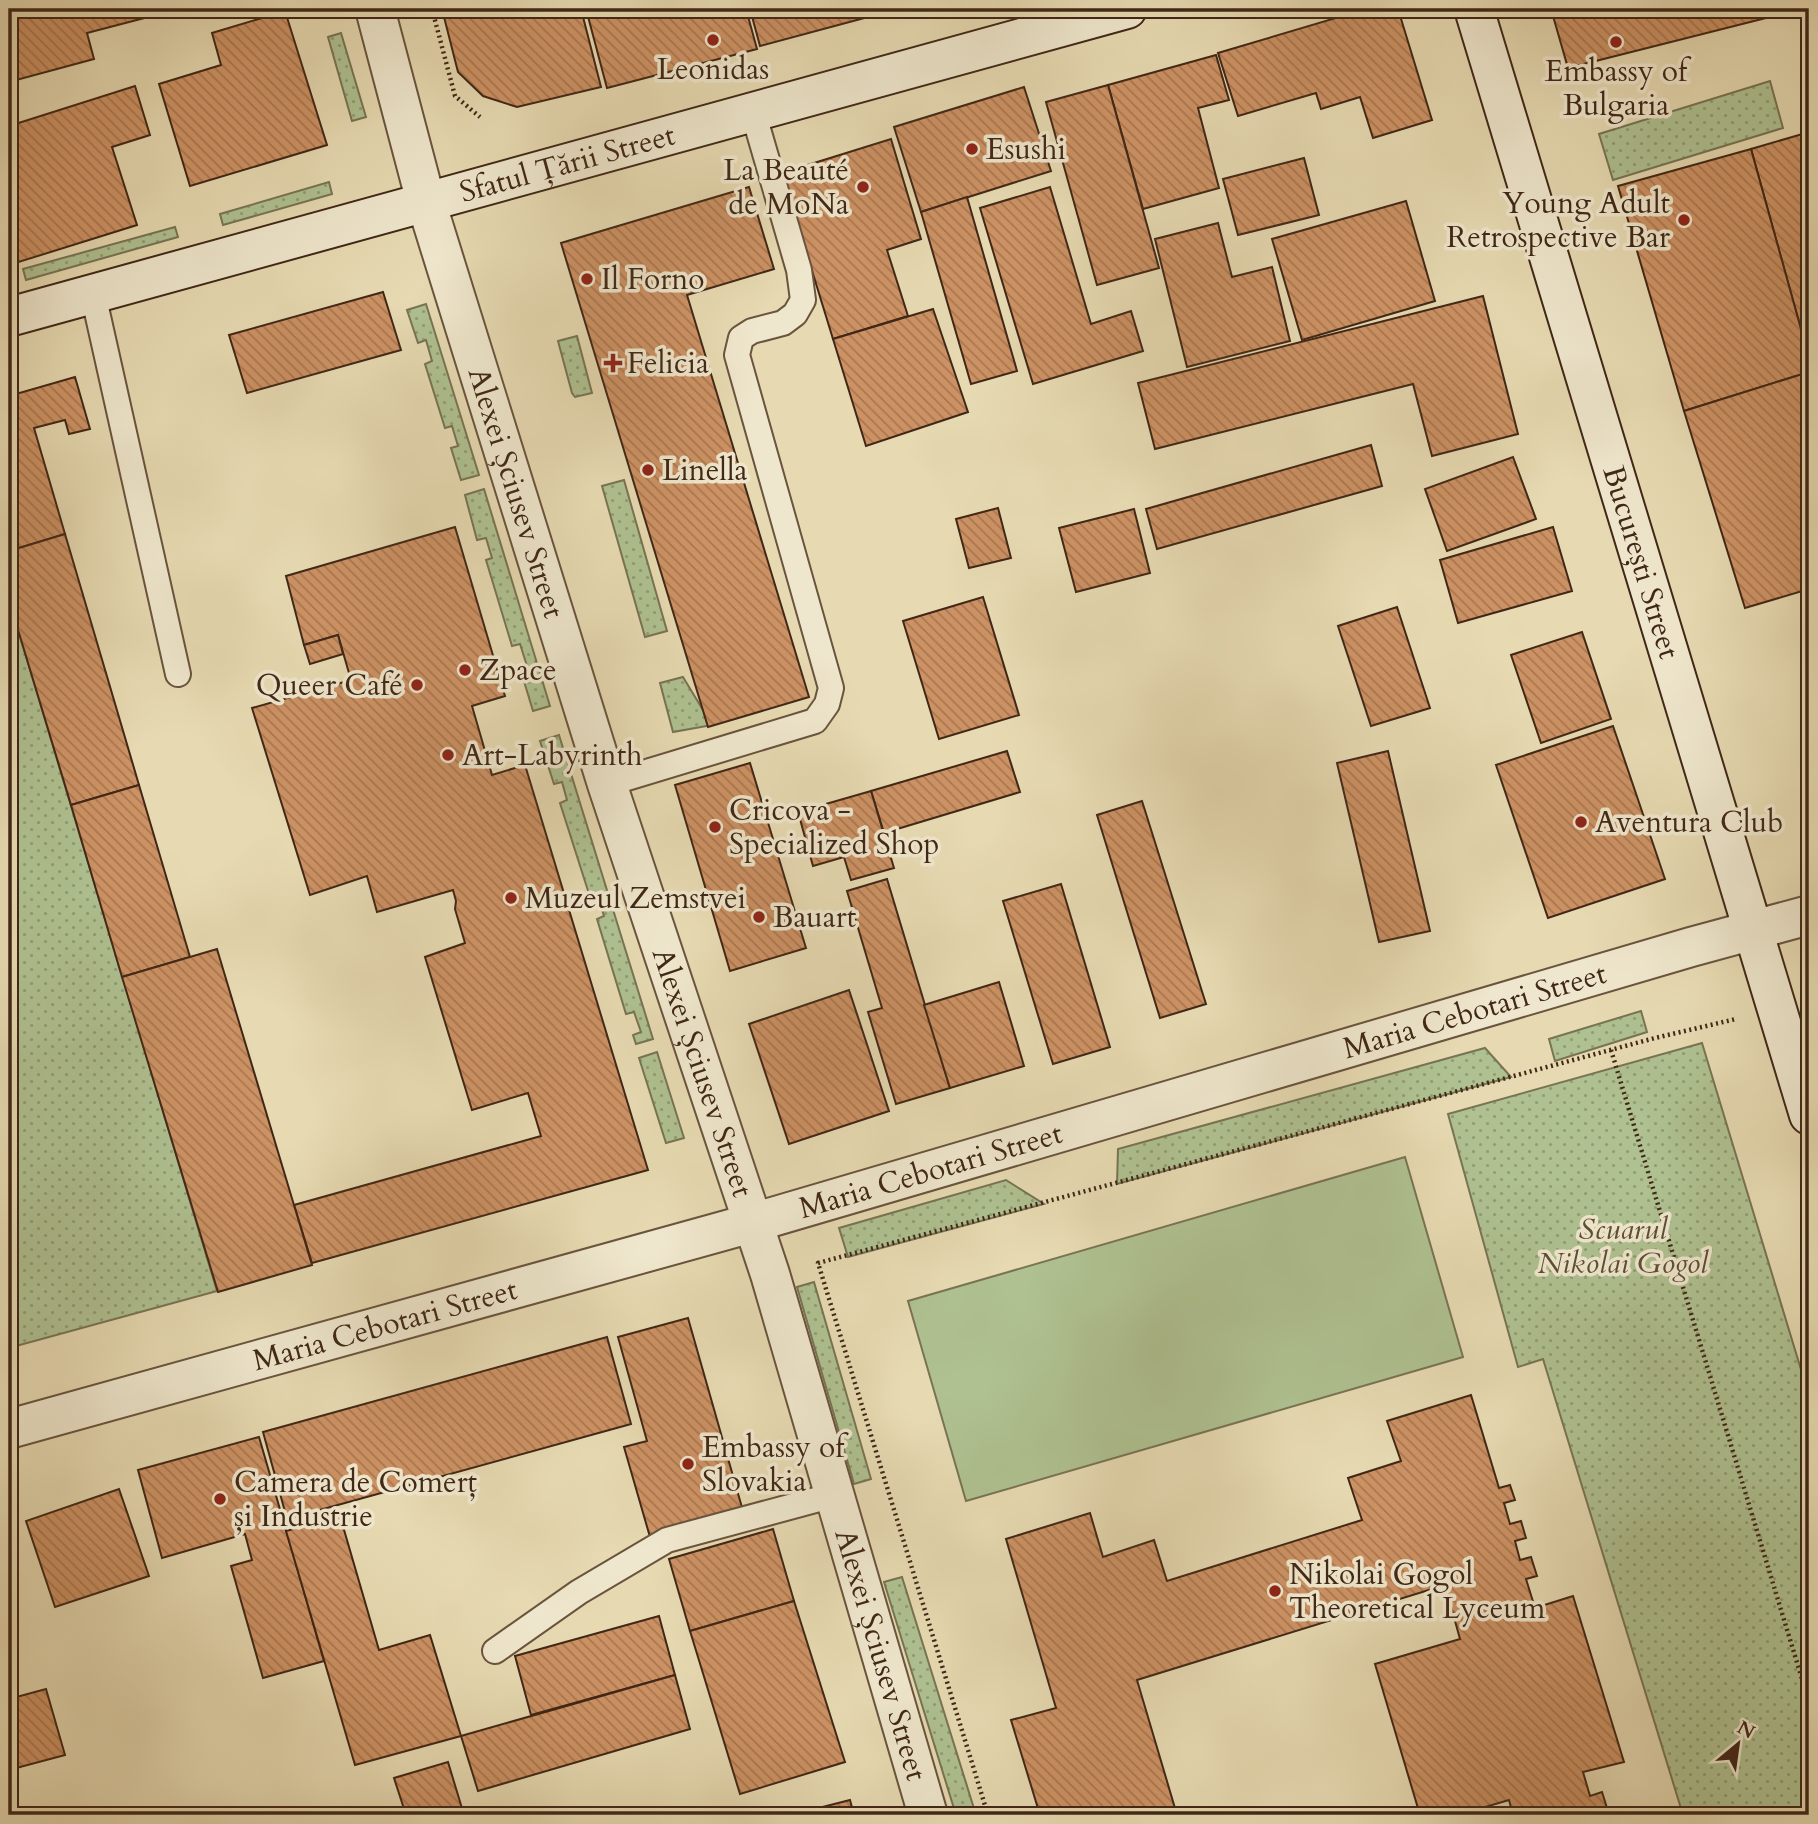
<svg xmlns="http://www.w3.org/2000/svg" width="1818" height="1824" viewBox="0 0 1818 1824" font-family="Cardo,serif">
<defs>
<pattern id="park-dots" width="8" height="8" patternUnits="userSpaceOnUse" patternTransform="scale(1.75)"><rect width="8" height="8" fill="#afc191"/><path d="M2 2h.1M6 6h.1" fill="none" stroke="#909d75" stroke-width="1.8" stroke-linecap="round"/></pattern>
<pattern id="building-back-hatch" width="6" height="6" patternUnits="userSpaceOnUse" patternTransform="scale(1.75)"><rect width="6" height="6" fill="#cd9264"/><path d="M-1 5l2 2M0 0l6 6M5-1l2 2" fill="none" stroke="#a87751"/></pattern>
</defs>
<rect width="100%" height="100%" fill="#e7dab2"/>
<filter id="stains"><feTurbulence type="fractalNoise" baseFrequency=".00286" numOctaves="4"/><feColorMatrix values="0 0 0 0 .2 0 0 0 0 .09 0 0 0 0 .02 0 0 0 .5 -.17"/></filter>
<radialGradient id="worn" r=".72"><stop offset=".6" stop-color="#630" stop-opacity="0"/><stop offset="1" stop-color="#630" stop-opacity=".3"/></radialGradient>
<!-- grass -->
<polygon fill="#afc191" stroke="#787454" stroke-width="2" points="1405,1157 1463,1357 966,1501 908,1301"/>
<!-- park -->
<g fill="url(#park-dots)" stroke="#787454" stroke-width="2">
<polygon points="341,33 366,117 352,121 328,37"/>
<polygon points="1770,81 1783,128 1613,180 1599,134"/>
<polygon points="329,182 332,194 223,225 220,214"/>
<polygon points="175,227 178,237 26,280 23,269"/>
<polygon points="426,304 479,475 461,480 451,448 458,446 452,426 445,428 425,364 432,361 426,340 418,343 407,310"/>
<polygon points="577,336 592,393 575,397 572,393 558,341"/>
<polygon points="624,480 667,631 645,637 602,486"/>
<polygon points="484,489 550,706 533,711 520,668 527,666 520,644 512,646 486,560 492,558 486,538 477,540 465,495"/>
<polygon points="9,600 217,1291 9,1348"/>
<polygon points="683,677 712,725 673,732 660,683"/>
<polygon points="559,735 653,1039 636,1044 633,1035 641,1032 634,1012 626,1014 597,919 604,916 598,896 590,897 560,803 567,800 562,782 554,784 540,741"/>
<polygon points="1641,1011 1647,1032 1555,1061 1549,1039"/>
<polygon points="1702,1043 1809,1396 1809,1815 1683,1815 1543,1359 1518,1367 1448,1114"/>
<polygon points="1485,1048 1511,1077 1117,1184 1118,1149"/>
<polygon points="657,1052 684,1138 666,1143 639,1058"/>
<polygon points="1006,1180 1044,1204 848,1257 839,1228"/>
<polygon points="814,1282 871,1479 854,1484 797,1287"/>
<polygon points="902,1577 976,1815 956,1815 884,1582"/>
</g>
<!-- building -->
<g fill="url(#building-back-hatch)" stroke="#402717" stroke-width="2">
<polygon points="9,9 179,9 87,33 94,59 9,82"/>
<polygon points="442,9 581,9 601,87 517,107 483,96 458,72"/>
<polygon points="586,9 746,9 757,49 607,88"/>
<polygon points="750,9 865,9 868,17 760,46"/>
<polygon points="1366,9 1398,9 1432,120 1373,138 1360,97 1321,109 1316,93 1238,116 1218,53"/>
<polygon points="1551,9 1764,9 1766,18 1568,68"/>
<polygon points="1799,9 1809,9 1809,46"/>
<polygon points="285,11 327,145 190,186 159,84 221,65 212,33"/>
<polygon points="1216,55 1229,100 1198,108 1219,188 1143,209 1108,85"/>
<polygon points="1108,85 1159,268 1097,285 1046,102"/>
<polygon points="135,86 150,135 112,147 137,225 9,265 9,126"/>
<polygon points="1024,87 1051,171 921,212 894,127"/>
<polygon points="1809,132 1809,358 1751,149"/>
<polygon points="891,139 921,239 887,250 908,316 833,339 782,173"/>
<polygon points="1751,149 1809,358 1809,372 1684,411 1618,186"/>
<polygon points="1304,158 1319,215 1238,235 1223,179"/>
<polygon points="749,187 774,269 687,295 809,697 708,727 561,243"/>
<polygon points="1050,187 1091,324 1131,311 1143,351 1033,384 980,208"/>
<polygon points="967,197 1017,371 971,384 921,212"/>
<polygon points="1406,201 1435,301 1302,340 1272,239"/>
<polygon points="1218,223 1232,277 1272,267 1290,341 1187,367 1155,239"/>
<polygon points="383,292 401,350 247,393 229,335"/>
<polygon points="1483,296 1518,434 1432,456 1413,384 1155,449 1138,383"/>
<polygon points="933,309 968,412 866,446 833,339"/>
<polygon points="1809,372 1809,430 1806,431 1809,440 1809,589 1745,608 1684,411"/>
<polygon points="75,377 90,429 69,434 65,420 34,428 65,534 9,551 9,396"/>
<polygon points="1371,445 1382,486 1157,549 1146,509"/>
<polygon points="1513,457 1536,519 1447,551 1425,489"/>
<polygon points="998,508 1011,558 969,568 956,519"/>
<polygon points="1134,509 1150,573 1076,592 1059,528"/>
<polygon points="455,527 505,696 472,706 492,775 525,765 648,1170 312,1263 294,1205 541,1136 528,1093 472,1110 425,957 465,943 455,909 456,901 453,890 377,912 367,876 310,895 252,708 351,680 338,635 304,645 286,576"/>
<polygon points="1553,527 1572,591 1458,623 1440,560"/>
<polygon points="65,534 139,785 71,805 9,600 9,551"/>
<polygon points="983,597 1019,715 939,739 903,621"/>
<polygon points="1397,607 1430,708 1371,726 1338,626"/>
<polygon points="1582,632 1611,719 1541,743 1511,655"/>
<polygon points="338,635 343,654 310,664 304,645"/>
<polygon points="1613,726 1665,879 1548,918 1496,765"/>
<polygon points="1007,751 1020,792 884,833 871,791"/>
<polygon points="1388,751 1430,931 1379,942 1337,763"/>
<polygon points="750,763 806,948 730,971 675,785"/>
<polygon points="139,785 190,957 122,977 71,805"/>
<polygon points="871,791 894,868 851,880 844,857 813,866 798,812"/>
<polygon points="1142,801 1206,1004 1160,1018 1097,815"/>
<polygon points="887,879 950,1088 896,1104 868,1012 882,1008 847,891"/>
<polygon points="1061,884 1110,1047 1053,1064 1003,901"/>
<polygon points="217,949 312,1265 218,1292 122,977"/>
<polygon points="999,982 1024,1066 950,1088 924,1005"/>
<polygon points="849,990 889,1111 789,1144 749,1024"/>
<polygon points="688,1318 743,1511 650,1537 624,1447 647,1441 618,1337"/>
<polygon points="607,1337 631,1424 287,1519 263,1432"/>
<polygon points="1471,1395 1499,1488 1510,1485 1515,1500 1504,1503 1510,1524 1521,1521 1526,1538 1515,1541 1520,1560 1531,1557 1537,1576 1526,1579 1535,1608 1573,1596 1624,1762 1583,1772 1590,1796 1602,1792 1608,1811 1596,1815 1513,1815 1509,1800 1458,1815 1420,1815 1375,1664 1460,1639 1445,1585 1137,1680 1177,1815 1040,1815 1011,1720 1056,1708 1006,1539 1090,1513 1103,1557 1154,1540 1167,1581 1362,1520 1348,1478 1401,1461 1387,1421"/>
<polygon points="259,1437 324,1661 263,1678 231,1566 252,1560 245,1534 162,1558 138,1470"/>
<polygon points="119,1489 149,1576 55,1607 26,1521"/>
<polygon points="340,1516 379,1650 430,1635 461,1736 355,1765 286,1531"/>
<polygon points="773,1529 794,1601 690,1631 669,1559"/>
<polygon points="794,1601 845,1762 740,1794 690,1631"/>
<polygon points="659,1616 675,1675 531,1715 515,1656"/>
<polygon points="675,1675 690,1729 478,1791 461,1736"/>
<polygon points="46,1689 65,1755 9,1770 9,1699"/>
<polygon points="448,1762 464,1815 406,1815 394,1778"/>
<polygon points="850,1800 854,1815 791,1815"/>
</g>
<g fill="none" stroke-linecap="round" stroke-linejoin="round">
<!-- lane casing -->
<g stroke="#6a543e" stroke-width="28">
<g id="lane">
<polyline points="93,294 178,674"/>
<polyline points="607,784 815,721 827,704 831,688 737,355 741,338 752,331 783,323 795,314 803,300 799,270 753,112"/>
<polyline points="495,1651 579,1592 667,1540 834,1495"/>
</g>
</g>
<!-- street casing -->
<g stroke="#6a543e" stroke-width="42">
<g id="street">
<path id="s1" d="M375,9L426,202L607,784L770,1274L928,1815"/>
<path id="s2" d="M9,1429L752,1223L1691,947L1809,915"/>
</g>
</g>
<!-- secondary casing -->
<g stroke="#402717" stroke-width="42">
<g id="secondary">
<path id="s3" d="M1474,9L1809,1115"/>
<path id="s4" d="M9,317L1127,9"/>
</g>
</g>
<!-- path -->
<g stroke="#402717" stroke-width="4.5" stroke-dasharray="2 3.5" stroke-linecap="butt">
<polyline points="432,9 455,96 480,117"/>
<polyline points="1611,1050 1809,1702"/>
<polyline points="988,1815 818,1263 1655,1038 1736,1019"/>
</g>
<!-- lane -->
<use href="#lane" stroke="#efe7cd" stroke-width="24"/>
<!-- street -->
<use href="#street" stroke="#efe7cd" stroke-width="38"/>
<!-- secondary -->
<use href="#secondary" stroke="#efe7cd" stroke-width="38"/>
</g>
<!-- markers -->
<g fill="#8f2418" stroke="#efe7cd" stroke-width="2.5">
<circle cx="713" cy="40" r="7"/>
<circle cx="1616" cy="42" r="7"/>
<circle cx="972" cy="149" r="7"/>
<circle cx="863" cy="187" r="7"/>
<circle cx="1684" cy="220" r="7"/>
<circle cx="587" cy="279" r="7"/>
<path d="M609.5 352.5h7v7h7v7h-7v7h-7v-7h-7v-7h7z"/>
<circle cx="648" cy="470" r="7"/>
<circle cx="465" cy="670" r="7"/>
<circle cx="417" cy="685" r="7"/>
<circle cx="448" cy="755" r="7"/>
<circle cx="1581" cy="822" r="7"/>
<circle cx="715" cy="827" r="7"/>
<circle cx="511" cy="898" r="7"/>
<circle cx="759" cy="917" r="7"/>
<circle cx="688" cy="1464" r="7"/>
<circle cx="220" cy="1499" r="7"/>
<circle cx="1275" cy="1591" r="7"/>
</g>
<g text-anchor="middle" stroke-width="7" stroke-linejoin="round" paint-order="stroke">
<!-- poi labels -->
<g font-size="30" fill="#402717" stroke="#efe7cd" text-anchor="start">
<text x="713" y="79" text-anchor="middle">Leonidas</text>
<text x="1616" y="81" text-anchor="middle">Embassy of<tspan x="1616" dy="34">Bulgaria</tspan></text>
<text x="986" y="159">Esushi</text>
<text x="849" y="180" text-anchor="end">La Beauté<tspan x="849" dy="34">de MoNa</tspan></text>
<text x="1670" y="213" text-anchor="end">Young Adult<tspan x="1670" dy="34">Retrospective Bar</tspan></text>
<text x="601" y="289">Il Forno</text>
<text x="627" y="373">Felicia</text>
<text x="662" y="480">Linella</text>
<text x="479" y="680">Zpace</text>
<text x="403" y="695" text-anchor="end">Queer Café</text>
<text x="462" y="765">Art-Labyrinth</text>
<text x="729" y="820">Cricova -<tspan x="729" dy="34">Specialized Shop</tspan></text>
<text x="1595" y="832">Aventura Club</text>
<text x="525" y="908">Muzeul Zemstvei</text>
<text x="773" y="927">Bauart</text>
<text x="702" y="1457">Embassy of<tspan x="702" dy="34">Slovakia</tspan></text>
<text x="234" y="1492">Camera de Comerț<tspan x="234" dy="34">și Industrie</tspan></text>
<text x="1289" y="1584">Nikolai Gogol<tspan x="1289" dy="34">Theoretical Lyceum</tspan></text>
</g>
<!-- street labels -->
<g font-size="30" fill="#402717" stroke="#efe7cd">
<text dy="10" stroke="none"><textPath href="#s4" startOffset="579">Sfatul Țării Street</textPath></text>
<text dy="10" stroke="none"><textPath href="#s1" startOffset="504">Alexei Șciusev Street</textPath></text>
<text dy="10" stroke="none"><textPath href="#s3" startOffset="578">București Street</textPath></text>
<text dy="10" stroke="none"><textPath href="#s2" startOffset="1524">Maria Cebotari Street</textPath></text>
<text dy="10" stroke="none"><textPath href="#s1" startOffset="1113">Alexei Șciusev Street</textPath></text>
<text dy="10" stroke="none"><textPath href="#s2" startOffset="957">Maria Cebotari Street</textPath></text>
<text dy="10" stroke="none"><textPath href="#s2" startOffset="390">Maria Cebotari Street</textPath></text>
<text dy="10" stroke="none"><textPath href="#s1" startOffset="1722">Alexei Șciusev Street</textPath></text>
</g>
<!-- park labels -->
<g font-size="30" font-style="italic" fill="#5c4e36" stroke="#efe7cd">
<text x="1623" y="1239">Scuarul<tspan x="1623" dy="34">Nikolai Gogol</tspan></text>
</g>
</g>
<!-- margin -->
<rect width="1818" height="1824" fill="none" stroke="#e7dab2" stroke-width="35"/>
<rect x="10" y="10" width="1797" height="1803" fill="none" stroke="#402717" stroke-width="3.5"/>
<rect x="18" y="18" width="1783" height="1789" fill="none" stroke="#402717" stroke-width="2"/>
<!-- north arrow -->
<g transform="translate(1738 1744) rotate(29)" stroke="#efe7cd" stroke-width="5" paint-order="stroke">
<path d="M0-5L12 26L0 18L-12 26Z" fill="#402717"/>
<text y="-10" font-size="19" font-weight="bold" text-anchor="middle" fill="#402717">N</text>
</g>
<rect width="100%" height="100%" filter="url(#stains)"/>
<rect width="100%" height="100%" fill="url(#worn)"/>
</svg>
